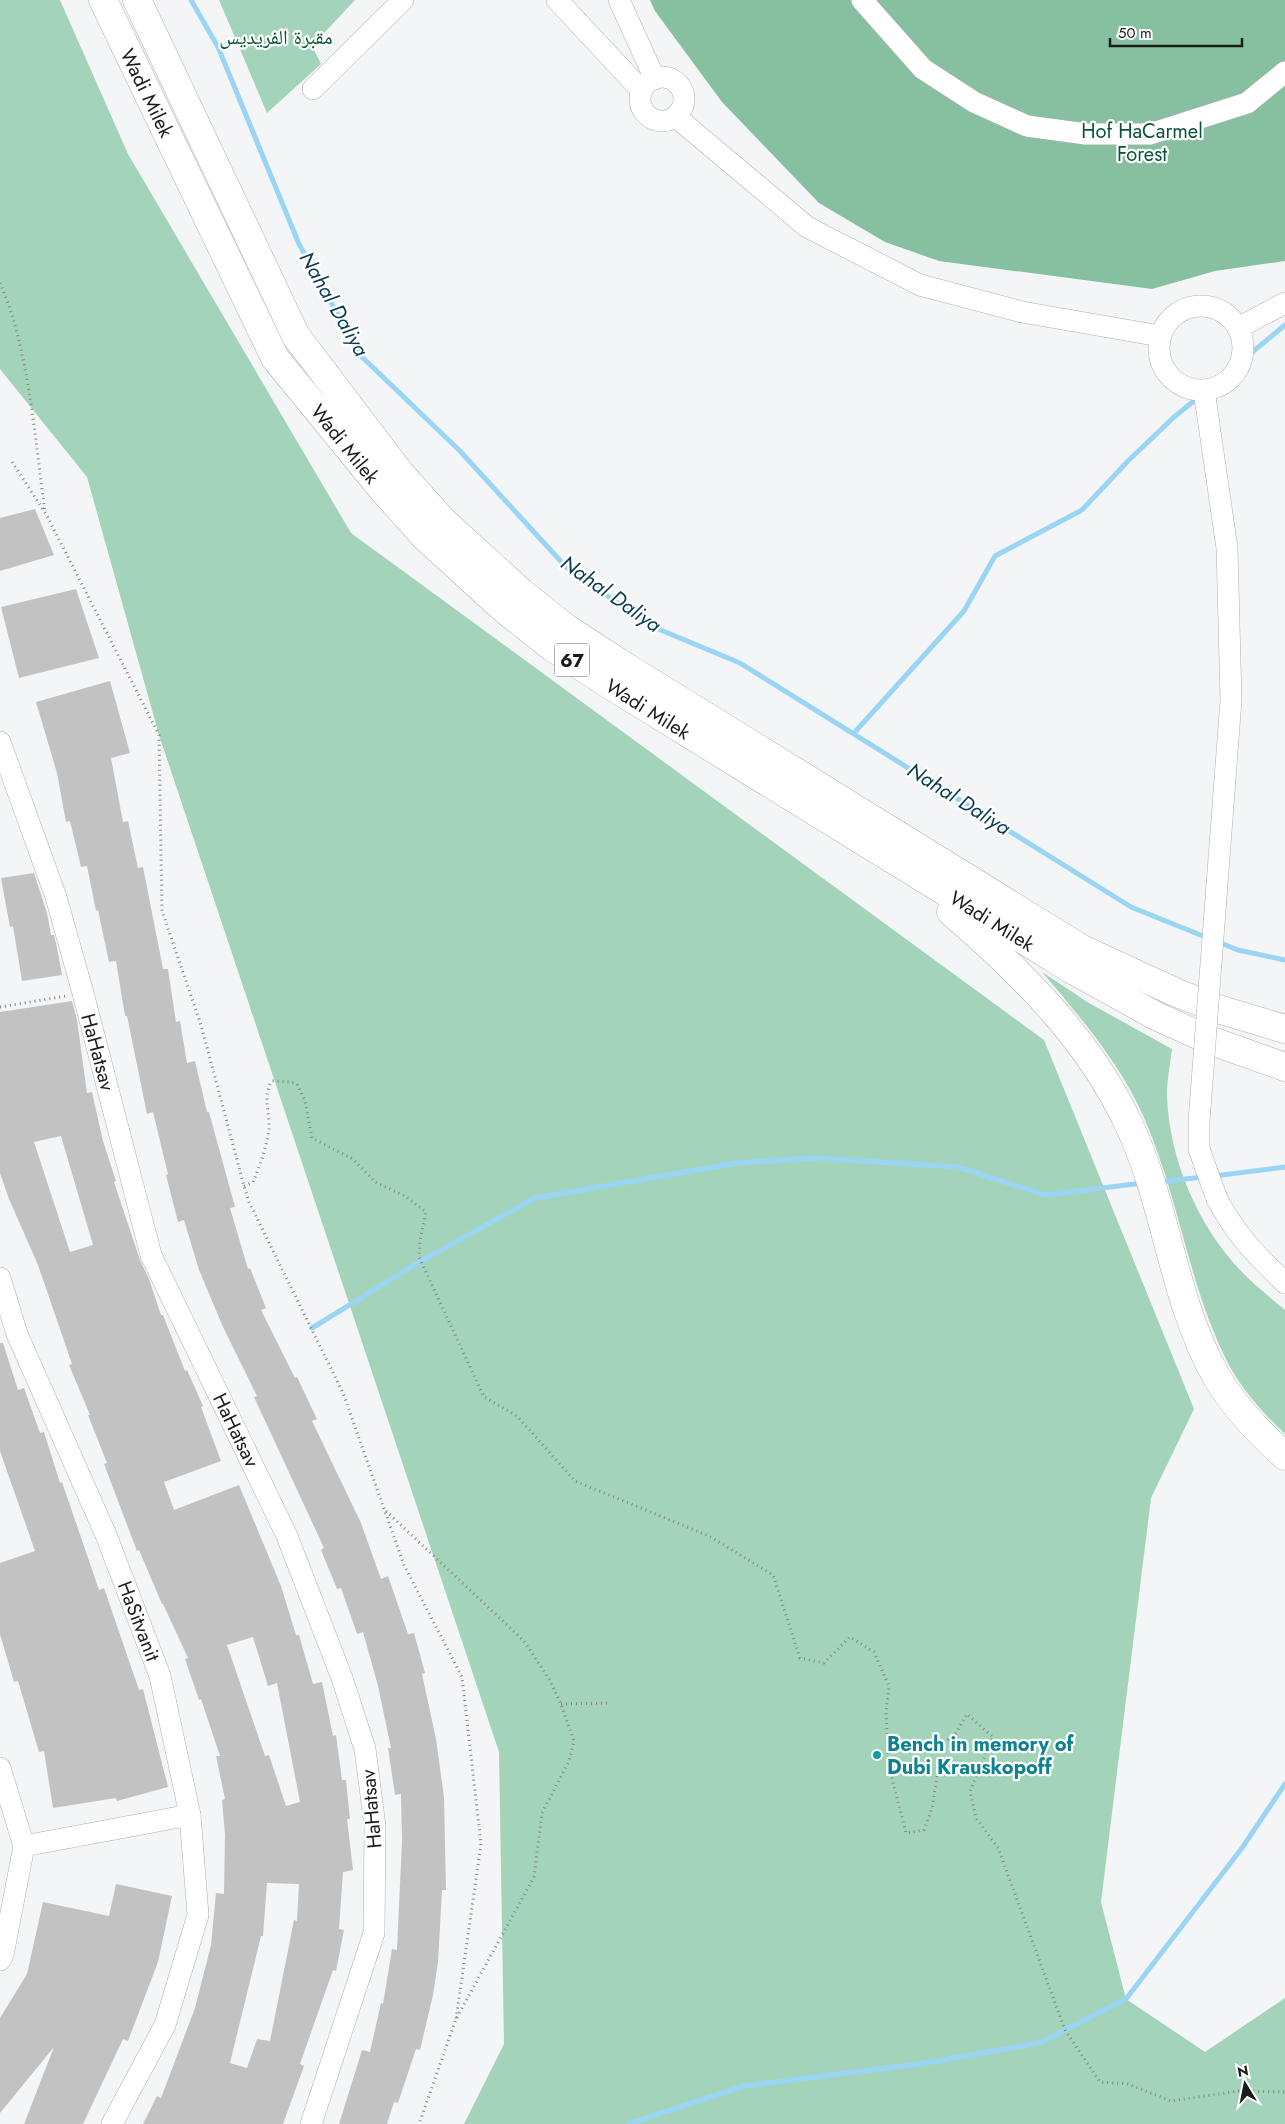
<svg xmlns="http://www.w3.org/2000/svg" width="1285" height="2124" viewBox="0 0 1285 2124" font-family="Jost,'Noto Naskh Arabic',sans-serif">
<rect width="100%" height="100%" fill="#f4f5f6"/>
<!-- green -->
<g fill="#a3d4b9">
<polygon points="0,0 60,0 128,154 351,533 1044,1040 1194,1409 1151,1498 1101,1902 1126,1999 1205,2052 1285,1998 1285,2124 464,2124 504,2044 499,1752 159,735 87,477 0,369"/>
<polygon points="219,0 355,0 312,46 321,64 267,113"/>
<path d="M1042,972L1089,1003L1172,1049C1170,1064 1167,1080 1167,1095C1169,1162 1201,1234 1250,1280C1261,1290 1273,1300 1285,1310V1434C1264,1414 1244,1392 1230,1367C1189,1290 1180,1200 1145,1120C1121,1064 1081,1018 1042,972Z"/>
</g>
<!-- forest -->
<polygon fill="#86c0a1" points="650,0 1285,0 1285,261 1215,271 1152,289 939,261 885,242 819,203 722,102 655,11"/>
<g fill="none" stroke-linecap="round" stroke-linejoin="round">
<!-- stream -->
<g stroke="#9bd5f5" stroke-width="5">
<polyline points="191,0 218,47 299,244 360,355 460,451 566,567 651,626 740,663 1131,907 1208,938"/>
<polyline points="1208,389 1285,325"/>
<polyline points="854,733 964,611 995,556 1082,510 1128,461 1174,417 1200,396"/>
<polyline points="1218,942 1238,950 1285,960"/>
<polyline points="1214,1176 1285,1167"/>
<polyline points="1159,1182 1203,1177"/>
<polyline points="312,1328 421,1261 535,1198 737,1163 814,1158 958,1167 1045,1195 1143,1183"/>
<polyline points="628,2124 744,2086 926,2063 1039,2043 1126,1999 1242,1848 1285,1784"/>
</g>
</g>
<!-- building -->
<g fill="#c2c2c3" fill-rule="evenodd">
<polygon points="35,509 54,555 0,571 0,518"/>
<polygon points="76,589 99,658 19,678 1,607"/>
<polygon points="110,681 130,753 111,758 123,822 128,821 138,868 143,867 163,969 168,969 176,1022 180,1021 187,1063 195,1061 207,1112 209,1112 235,1207 230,1208 248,1269 250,1268 266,1308 261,1310 295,1378 297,1377 317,1419 312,1421 361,1523 381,1579 388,1576 408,1634 414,1633 425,1673 422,1674 436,1739 444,1797 446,1890 442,1890 438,1962 433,1995 420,2050 416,2049 398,2103 394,2102 387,2124 339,2124 362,2050 370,2052 381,2003 383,2004 392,1949 397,1950 402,1840 401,1794 395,1795 388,1748 391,1748 378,1686 363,1632 357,1634 341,1588 337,1589 321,1550 324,1548 254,1397 257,1396 223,1327 199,1270 184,1220 178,1222 166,1175 168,1174 153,1112 147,1114 127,1016 125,1016 116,961 109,962 98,910 96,911 87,866 81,867 70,821 66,822 57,773 36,702"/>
<polygon points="34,873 47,913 51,935 54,935 57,948 62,975 22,981 13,926 10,927 1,878"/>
<path d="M72,1001L77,1020L87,1093L92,1092L103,1141L116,1181L114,1182L140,1260L149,1279L161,1315H163L185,1371L187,1370L203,1406L201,1407L221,1461L164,1482L174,1510L239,1485L281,1586L296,1635H299L313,1684L322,1682L333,1736L336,1735L342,1780H346L350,1819H347L353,1870L343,1872L339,1929L344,1930L336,1971L333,1970L300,2064L304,2066L283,2124H143L157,2096L161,2098L195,2008L211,1945L216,1893L224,1894L225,1835L222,1800L225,1799L216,1756H220L201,1699L199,1700L185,1659L188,1658L163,1604H162L139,1550L137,1551L104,1464L107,1463L88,1415H90L69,1365L72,1364L38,1265L9,1199L0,1173V1012ZM61,1136L93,1245L70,1252L34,1142ZM253,1637L268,1686L277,1683L300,1802L286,1806L269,1755L265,1756L227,1645ZM267,1883L299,1884L297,1921L294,1920L270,2041L257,2039L247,2068L230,2063L261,1936H263Z"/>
<polygon points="0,1343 3,1343 18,1390 24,1388 40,1433 44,1432 60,1483 62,1482 99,1590 104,1588 139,1690 143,1689 168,1787 117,1801 116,1798 53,1808 44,1751 39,1752 18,1681 14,1682 0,1634 0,1563 35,1551 0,1451"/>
<polygon points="116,1884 172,1896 158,1962 128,2041 123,2039 83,2124 24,2124 54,2047 0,2113 0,2018 27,1974 43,1902 109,1916"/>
</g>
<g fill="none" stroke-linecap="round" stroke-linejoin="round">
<!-- minor casing -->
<g stroke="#b0b0b2" stroke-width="22">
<g id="minor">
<polyline points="557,0 642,91"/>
<polyline points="619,0 655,79"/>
<polyline points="862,0 923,69 974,102 1027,126 1086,134 1150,134 1247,103 1285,72"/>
<circle cx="662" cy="99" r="22"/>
<polyline points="313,89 403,0"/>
<polyline points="676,117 807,227 920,285 1022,312 1160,336"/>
<circle cx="1201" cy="348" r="42"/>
<polyline points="1238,328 1285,303"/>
<polyline points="1204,390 1227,548"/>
<polyline points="0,742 56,897 83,993 151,1255 287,1536 342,1678 365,1749 375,1826 374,1933 311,2124"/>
<path d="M1217,1199C1237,1236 1255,1254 1285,1283"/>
<polyline points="0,1278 17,1334 106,1535 160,1676 190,1815 24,1846"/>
<polyline points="0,1768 24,1846 3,1955 0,1960"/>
<polyline points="112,2124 165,2025 198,1915 190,1815"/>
</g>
</g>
<!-- highway casing -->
<g stroke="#b0b0b2" stroke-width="29">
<g id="highway">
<polyline points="103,0 275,358 382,489 426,538 505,610 552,647 605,682 1071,969 1156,1016 1209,1040 1285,1067"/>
<polyline points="137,0 296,336 400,473 443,521 521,592 566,628 618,662 1082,949 1177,993 1218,1009 1285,1029"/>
<path d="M951,912C1022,973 1089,1039 1129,1125C1167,1205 1172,1298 1216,1376C1234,1407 1258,1432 1285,1456"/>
</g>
</g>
<!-- path -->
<g stroke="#848585" stroke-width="3" stroke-dasharray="1 4" stroke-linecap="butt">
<path d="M0,283C29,348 35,441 45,512"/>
<polyline points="12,462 46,514 159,735 162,911 201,1025 244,1186 249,1202 343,1393 404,1565 462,1677 481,1844 456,2019"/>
<polyline points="0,1007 66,996"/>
<path d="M244,1186L253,1182C260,1166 266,1148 269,1130C270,1114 262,1095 272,1081L291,1082L297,1084L305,1101L312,1138L353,1159L375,1182L405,1196L426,1212L420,1240L419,1257L484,1397L517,1416L575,1481L709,1536L773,1575L800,1658L824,1663L850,1637L874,1652L889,1686L886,1713L889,1767L906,1833L924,1830L932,1808L942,1745L956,1733L967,1714L993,1737L970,1791L976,1818L998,1848L1065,2030L1100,2082L1128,2084L1171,2101L1239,2091L1285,2092"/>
<polyline points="386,1511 524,1641 549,1679 561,1704 574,1741 569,1761 542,1813 534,1877 456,2019 419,2124"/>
<polyline points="561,1704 610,1703"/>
</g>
<!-- minor -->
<use href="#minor" stroke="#fff" stroke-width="21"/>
<!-- highway -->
<use href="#highway" stroke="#fff" stroke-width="28"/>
<!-- minor-bridge casing -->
<g stroke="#b0b0b2" stroke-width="22" stroke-linecap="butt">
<polyline id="minor-bridge" points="1217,1199 1199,1149 1199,1122 1231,700 1227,548"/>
</g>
<!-- minor-bridge -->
<use href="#minor-bridge" stroke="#fff" stroke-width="21"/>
</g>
<!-- markers -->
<circle fill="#0f9aa8" stroke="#fff" stroke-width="2" cx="877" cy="1755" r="5"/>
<g text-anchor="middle" stroke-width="4.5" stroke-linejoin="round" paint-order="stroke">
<!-- shield labels -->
<rect fill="#fff" stroke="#5f5f5f" stroke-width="1" x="554.5" y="643.5" width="35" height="33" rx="4"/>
<g font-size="19" font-weight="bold" fill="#1b1b1b">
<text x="572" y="667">67</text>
</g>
<!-- park labels -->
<g font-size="20" fill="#075336" stroke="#fff">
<text x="276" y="44">مقبرة الفريديس</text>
<text x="1142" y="138">Hof HaCarmel<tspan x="1142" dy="23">Forest</tspan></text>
</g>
<!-- street labels -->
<g font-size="20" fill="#1b1b1b" stroke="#fff">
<text transform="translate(147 93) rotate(64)" y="7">Wadi Milek</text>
<text transform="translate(345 444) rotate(51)" y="7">Wadi Milek</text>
<text transform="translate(648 709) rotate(32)" y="7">Wadi Milek</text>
<text transform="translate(992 921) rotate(32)" y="7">Wadi Milek</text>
<text transform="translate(98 1052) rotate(75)" y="7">HaHatsav</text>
<text transform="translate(236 1430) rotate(64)" y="7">HaHatsav</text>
<text transform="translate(139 1621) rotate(69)" y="7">HaSitvanit</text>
<text transform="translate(371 1809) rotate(-95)" y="7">HaHatsav</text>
</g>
<!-- culture labels -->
<g font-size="20" font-weight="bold" fill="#0d838f" stroke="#fff" text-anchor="start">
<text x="887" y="1751">Bench in memory of<tspan x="887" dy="23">Dubi Krauskopoff</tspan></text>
</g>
<!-- water labels -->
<g font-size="21" font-style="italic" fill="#093b51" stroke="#fff">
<text transform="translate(334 304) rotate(60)" y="7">Nahal Daliya</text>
<text transform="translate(611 594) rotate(35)" y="7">Nahal Daliya</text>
<text transform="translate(959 799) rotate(32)" y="7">Nahal Daliya</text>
</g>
</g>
<!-- north arrow -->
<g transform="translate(1245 2084) rotate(350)" stroke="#ffffff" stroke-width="4" paint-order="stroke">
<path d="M0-4L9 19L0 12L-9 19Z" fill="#1b1b1b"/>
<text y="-8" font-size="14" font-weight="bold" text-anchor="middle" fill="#1b1b1b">N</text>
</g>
<!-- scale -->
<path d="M1110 38v8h132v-8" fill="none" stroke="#1b1b1b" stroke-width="2.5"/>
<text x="1118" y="38" font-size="15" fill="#1b1b1b" stroke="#ffffff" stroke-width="4" paint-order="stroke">50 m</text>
</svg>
